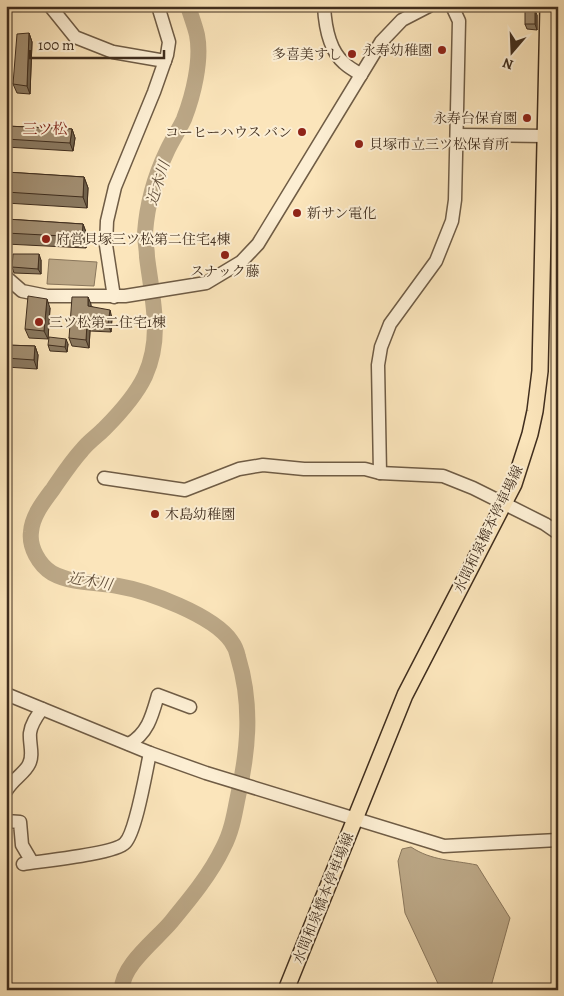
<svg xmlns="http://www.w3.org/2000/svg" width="564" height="996" viewBox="0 0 564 996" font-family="Alegreya,'Noto Serif JP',serif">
<rect width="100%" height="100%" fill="#fbe5bb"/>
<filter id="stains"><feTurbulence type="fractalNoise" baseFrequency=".004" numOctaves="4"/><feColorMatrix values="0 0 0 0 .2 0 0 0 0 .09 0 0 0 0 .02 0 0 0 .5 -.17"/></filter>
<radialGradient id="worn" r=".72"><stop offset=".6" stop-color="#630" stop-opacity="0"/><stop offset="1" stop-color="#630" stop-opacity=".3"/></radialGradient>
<!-- water -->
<g fill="#bba786" stroke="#8a775c">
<polygon points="558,232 558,287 553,281"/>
<polygon points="49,259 97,262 94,286 47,284"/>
<path d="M411,847C432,861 453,860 477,865L510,918L490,990H449L440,988L405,913L398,861L402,849Z"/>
</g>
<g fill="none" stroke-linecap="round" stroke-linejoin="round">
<!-- river -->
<path stroke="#bba786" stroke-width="16" d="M122,990C121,966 156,940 171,922C190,899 210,875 223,848C231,833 234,817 237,801C248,753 253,706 238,657C237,652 234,645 231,641C213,615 148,591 118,586C96,582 72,584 52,573C39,565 29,547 31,532C32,516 44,501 53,489C62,476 71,462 82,450C88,442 97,436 104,429C119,414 136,395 145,376C163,337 152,298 147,257C147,249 145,241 145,233C147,205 155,176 167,151C172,140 179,130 184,119C193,96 202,60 197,35C195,26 191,16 188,6"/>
<!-- minor casing -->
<g stroke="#6f5c45" stroke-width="15">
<g id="minor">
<polyline points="50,6 75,37 113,52 165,61"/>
<path d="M324,6C325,25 329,50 344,63C349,68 356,71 361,75"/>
<polyline points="457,135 545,136"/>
<polyline points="6,277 22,291 47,296 125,296 206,283 241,262 258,244 381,42 402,20 429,6"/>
<polyline points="114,297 106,245 107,221 115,187 154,92 167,55 169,42 158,6"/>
<polyline points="380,473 378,365 381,347 390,324 436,261 452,221 455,200 459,21 452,6"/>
<polyline points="104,478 185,490 239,469 263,465 304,469 365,469 380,473 443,476 473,488 545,524 558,533"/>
<polyline points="6,694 150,753 206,773 444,846 558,840"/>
<path d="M129,744C148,733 152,716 158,695L190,707"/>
<path d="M6,791C13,779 25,773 29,764C34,755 29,743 30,733C31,724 37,716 42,709"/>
<polyline points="6,821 20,822 22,845 32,862"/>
<path d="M23,864C41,861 115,854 125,843C136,832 146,771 150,753"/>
</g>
</g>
<!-- major casing -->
<g stroke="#402e1e" stroke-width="18">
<polyline id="major" points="286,990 405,695 514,484 530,434 535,411 540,371 548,6"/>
</g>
<!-- minor -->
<use href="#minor" stroke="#fceed3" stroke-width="12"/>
<!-- major -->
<use href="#major" stroke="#fbe5bb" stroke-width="15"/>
</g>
<!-- wall -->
<g fill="#8a7960" stroke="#402e1e">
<polygon points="537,15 537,30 527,29 525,24"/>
<polygon points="29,33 32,42 30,94 17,93 13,84"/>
<polygon points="6,126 72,129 75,138 73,151 6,147"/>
<polygon points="6,172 84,177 88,188 87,208 6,203"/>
<polygon points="6,219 83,224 87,235 86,248 6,244"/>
<polygon points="41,260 41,274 14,273 12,267"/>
<polygon points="88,297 91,306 112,318 111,332 90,331 89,348 72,346 69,338"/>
<polygon points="50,308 48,339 29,338 25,329"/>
<polygon points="68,344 67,352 50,351 48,345"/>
<polygon points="6,345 35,346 38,355 37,369 6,367"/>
</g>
<!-- shaded-wall -->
<g fill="#71634e" stroke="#402e1e">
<polygon points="535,10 537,15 537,30 535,24"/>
<polygon points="29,33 32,42 30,94 27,86"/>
<polygon points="72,129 75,138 73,151 70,143"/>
<polygon points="84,177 88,188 87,208 83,197"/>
<polygon points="83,224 87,235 86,248 82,237"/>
<polygon points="39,254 41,260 41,274 38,269"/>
<polygon points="88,297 91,304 91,313 88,306"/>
<polygon points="47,299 50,308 48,339 44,331"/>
<polygon points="110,310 112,318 111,332 108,324"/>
<polygon points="87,324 90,331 89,348 86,340"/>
<polygon points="66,339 68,344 67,352 65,347"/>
<polygon points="35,346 38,355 37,369 34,360"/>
</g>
<!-- building -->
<g fill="#a18d70" stroke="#402e1e">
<rect x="525" y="10" width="10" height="14"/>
<polygon points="29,33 27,86 13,84 17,34"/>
<polygon points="6,126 72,129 70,143 6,139"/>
<polygon points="6,172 84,177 83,197 6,192"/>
<polygon points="6,219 83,224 82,237 6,233"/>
<polygon points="13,254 39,254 38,269 12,267"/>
<polygon points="28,296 47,299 44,331 25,329"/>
<polygon points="72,297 88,297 88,306 110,310 108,324 87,324 86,340 69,338"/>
<polygon points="49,337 66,339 65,347 48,345"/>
<polygon points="6,345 35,346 34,360 6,358"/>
</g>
<!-- markers -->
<g fill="#8f2418" stroke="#fceed3" stroke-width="2">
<circle cx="442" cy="50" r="5"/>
<circle cx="352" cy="54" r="5"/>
<circle cx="527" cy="118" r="5"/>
<circle cx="302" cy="132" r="5"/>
<circle cx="359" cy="144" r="5"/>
<circle cx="297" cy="213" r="5"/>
<circle cx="46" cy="239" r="5"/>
<circle cx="225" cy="255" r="5"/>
<circle cx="39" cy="322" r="5"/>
<circle cx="155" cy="514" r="5"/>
</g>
<g text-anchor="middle" stroke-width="4" stroke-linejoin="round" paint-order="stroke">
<!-- poi labels -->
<g font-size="14" fill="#402e1e" stroke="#fceed3" text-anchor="start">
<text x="432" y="55" text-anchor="end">永寿幼稚園</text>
<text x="342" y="59" text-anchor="end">多喜美すし</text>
<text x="517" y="123" text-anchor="end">永寿台保育園</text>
<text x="292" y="137" text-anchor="end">コーヒーハウス バン</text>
<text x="369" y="149">貝塚市立三ツ松保育所</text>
<text x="307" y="218">新サン電化</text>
<text x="56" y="244">府営貝塚三ツ松第二住宅4棟</text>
<text x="225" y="276" text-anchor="middle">スナック藤</text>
<text x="49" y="327">三ツ松第二住宅1棟</text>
<text x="165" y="519">木島幼稚園</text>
</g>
<!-- street labels -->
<g font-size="14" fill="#402e1e" stroke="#fceed3">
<text transform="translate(488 529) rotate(-64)" y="5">水間和泉橋本停車場線</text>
<text transform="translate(323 898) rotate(-68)" y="5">水間和泉橋本停車場線</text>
</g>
<!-- neighbourhood labels -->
<g font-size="15" fill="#7a1f14" stroke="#fceed3">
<text x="45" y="134">三ツ松</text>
</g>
<!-- water labels -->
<g font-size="15" font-style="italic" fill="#5f4c38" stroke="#fceed3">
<text transform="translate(158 183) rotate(-72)" y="5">近木川</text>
<text transform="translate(90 581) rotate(10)" y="5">近木川</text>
</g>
</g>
<!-- margin -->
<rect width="564" height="996" fill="none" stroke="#fbe5bb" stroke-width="25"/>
<rect x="8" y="8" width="549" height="981" fill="none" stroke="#402e1e" stroke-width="2.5"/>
<rect x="12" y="12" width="539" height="971" fill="none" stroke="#402e1e"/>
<!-- north arrow -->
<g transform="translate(512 52) rotate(199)" stroke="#fceed3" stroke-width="4" paint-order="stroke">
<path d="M0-4L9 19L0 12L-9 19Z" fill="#402e1e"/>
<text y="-8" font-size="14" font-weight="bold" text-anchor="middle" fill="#402e1e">N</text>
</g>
<!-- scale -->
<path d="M30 50v8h134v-8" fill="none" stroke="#402e1e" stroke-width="2.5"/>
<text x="38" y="50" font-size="15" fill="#402e1e" stroke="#fceed3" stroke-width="4" paint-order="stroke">100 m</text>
<rect width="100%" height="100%" filter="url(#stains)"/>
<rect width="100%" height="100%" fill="url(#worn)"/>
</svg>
